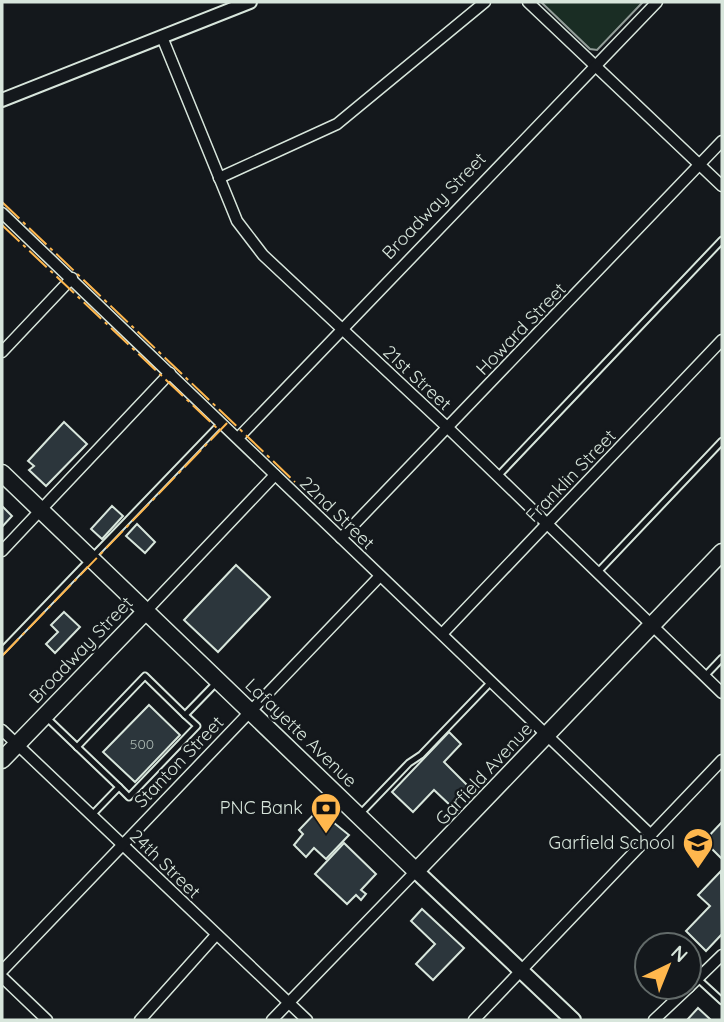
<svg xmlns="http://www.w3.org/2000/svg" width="724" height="1022" viewBox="0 0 724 1022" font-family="Quicksand,sans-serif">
<rect width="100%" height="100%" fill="#14181c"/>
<!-- green -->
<polygon fill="#1a2d24" stroke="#939e99" stroke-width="2" points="541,2 643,2 597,50 590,49"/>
<!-- building -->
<g fill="#2c363c" stroke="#d8e6dc" stroke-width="2">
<polygon points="64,422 87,444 46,486 29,470 34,466 28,461"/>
<polygon points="2,506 12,516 2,527"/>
<polygon points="112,506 123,516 102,539 91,529"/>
<polygon points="137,524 155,542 145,553 126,536"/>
<polygon points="236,565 270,597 218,652 184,620"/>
<polygon points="64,612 80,627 55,653 46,644 58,632 51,625"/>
<polygon points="149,705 180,735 135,782 103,752"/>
<polygon points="449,732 461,744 444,762 469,787 451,806 434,790 413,812 392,792"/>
<polygon points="318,810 349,835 326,859 314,848 306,857 294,845 303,834 299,830"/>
<polygon points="722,822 722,859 704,841"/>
<polygon points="344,843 376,874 361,890 366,894 361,900 356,895 347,904 315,874"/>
<polygon points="721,871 722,934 706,951 686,931 710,906 698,895"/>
<polygon points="422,909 464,948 433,980 416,964 435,944 411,921"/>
<polygon points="698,1008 711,1020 687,1020"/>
</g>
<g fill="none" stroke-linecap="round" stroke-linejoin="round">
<!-- service casing -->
<g stroke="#d8e6dc" stroke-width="9">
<g id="service">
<polyline points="498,476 722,240"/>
<polyline points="597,573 722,441"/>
<polyline points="2,651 221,423"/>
<polyline points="704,677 722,658"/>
<polyline points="47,718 119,787 92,815"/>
<polyline points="77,747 145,676 185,715 216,683"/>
<polyline points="119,787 129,797 197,726 185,715"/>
<polyline points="361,813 409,763 421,755 491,682"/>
<polyline points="698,979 722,1001"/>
</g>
</g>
<!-- minor casing -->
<g stroke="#d8e6dc" stroke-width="13">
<g id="minor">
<polyline points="528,2 722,186"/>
<polyline points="162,37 237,221 263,255 448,428 722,693"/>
<polyline points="219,178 337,124 485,2"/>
<polyline points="2,213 651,835"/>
<polyline points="2,352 72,278"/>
<polyline points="238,438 657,2"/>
<polyline points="341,538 722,141"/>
<polyline points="2,551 170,373"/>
<polyline points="146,611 275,475"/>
<polyline points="442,634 722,340"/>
<polyline points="2,730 307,1020"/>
<polyline points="2,971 380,576"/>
<polyline points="2,977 47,1020"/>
<polyline points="689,987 722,955"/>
<polyline points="140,1020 216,935"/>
<polyline points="272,1020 416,871"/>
<polyline points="474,1020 722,760"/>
<polyline points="654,1020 689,987"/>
</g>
</g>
<!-- tertiary casing -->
<g stroke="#d8e6dc" stroke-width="16">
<polyline id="tertiary" points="2,100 250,2"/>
</g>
<!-- secondary casing -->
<g stroke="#d8e6dc" stroke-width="18">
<polyline id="secondary" points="416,871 573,1020"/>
</g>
<!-- primary casing -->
<g stroke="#d8e6dc" stroke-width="19">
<g id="primary">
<polyline points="2,473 416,871 722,552"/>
<polyline points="2,760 146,611"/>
</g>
</g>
<!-- service -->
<use href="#service" stroke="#14181c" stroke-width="5"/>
<!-- minor -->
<use href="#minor" stroke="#14181c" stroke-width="10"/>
<!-- tertiary -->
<use href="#tertiary" stroke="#14181c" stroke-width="12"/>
<!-- secondary -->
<use href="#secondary" stroke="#14181c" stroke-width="14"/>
<!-- primary -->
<use href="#primary" stroke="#14181c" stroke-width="16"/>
<!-- power -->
<g stroke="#ffb74d" stroke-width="2" stroke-dasharray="24 5 3.5 5" stroke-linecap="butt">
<polyline points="2,202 295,482"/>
<polyline points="2,225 220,431"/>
<polyline points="2,656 229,421"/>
</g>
</g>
<!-- icons -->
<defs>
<g id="bank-pin" transform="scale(1.575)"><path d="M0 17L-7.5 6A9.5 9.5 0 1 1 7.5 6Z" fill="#ffb74d" stroke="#14181c"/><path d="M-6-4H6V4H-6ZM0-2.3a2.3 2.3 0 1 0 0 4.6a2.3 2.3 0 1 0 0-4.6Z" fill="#111"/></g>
<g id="school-pin" transform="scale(1.575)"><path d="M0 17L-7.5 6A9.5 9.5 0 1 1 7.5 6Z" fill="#ffb74d" stroke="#14181c"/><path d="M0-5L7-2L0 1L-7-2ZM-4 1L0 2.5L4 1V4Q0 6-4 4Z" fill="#111"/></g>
</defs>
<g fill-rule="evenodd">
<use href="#bank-pin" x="326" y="808"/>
<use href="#school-pin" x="698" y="843"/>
</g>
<g text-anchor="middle" stroke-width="5" stroke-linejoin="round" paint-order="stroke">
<!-- number labels -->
<g font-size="14" fill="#adbab4">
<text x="142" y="749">500</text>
</g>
<!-- street labels -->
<g font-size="18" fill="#d8e6dc" stroke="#14181c">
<text transform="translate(434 206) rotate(-46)" y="6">Broadway Street</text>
<text transform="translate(521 329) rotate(-46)" y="6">Howard Street</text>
<text transform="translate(417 378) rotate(43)" y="6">21st Street</text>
<text transform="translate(571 476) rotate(-46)" y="6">Franklin Street</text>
<text transform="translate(337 513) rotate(44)" y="6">22nd Street</text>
<text transform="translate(81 650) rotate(-46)" y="6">Broadway Street</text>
<text transform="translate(301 733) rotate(44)" y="6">Lafayette Avenue</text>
<text transform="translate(179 762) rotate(-46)" y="6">Stanton Street</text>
<text transform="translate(484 774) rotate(-47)" y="6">Garfield Avenue</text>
<text transform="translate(165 864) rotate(44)" y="6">24th Street</text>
</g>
<!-- poi labels -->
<g font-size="18" fill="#d8e6dc" stroke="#14181c" text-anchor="end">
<text x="303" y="814">PNC Bank</text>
<text x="675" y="849">Garfield School</text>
</g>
</g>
<!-- border -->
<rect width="724" height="1022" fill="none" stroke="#d8e6dc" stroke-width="7"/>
<!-- north arrow -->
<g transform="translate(668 966) rotate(43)"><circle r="33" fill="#14181c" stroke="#626a69" stroke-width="2"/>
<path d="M0-5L12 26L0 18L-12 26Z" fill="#ffb74d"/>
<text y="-10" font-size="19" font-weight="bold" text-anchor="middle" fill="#d8e6dc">N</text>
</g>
</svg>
